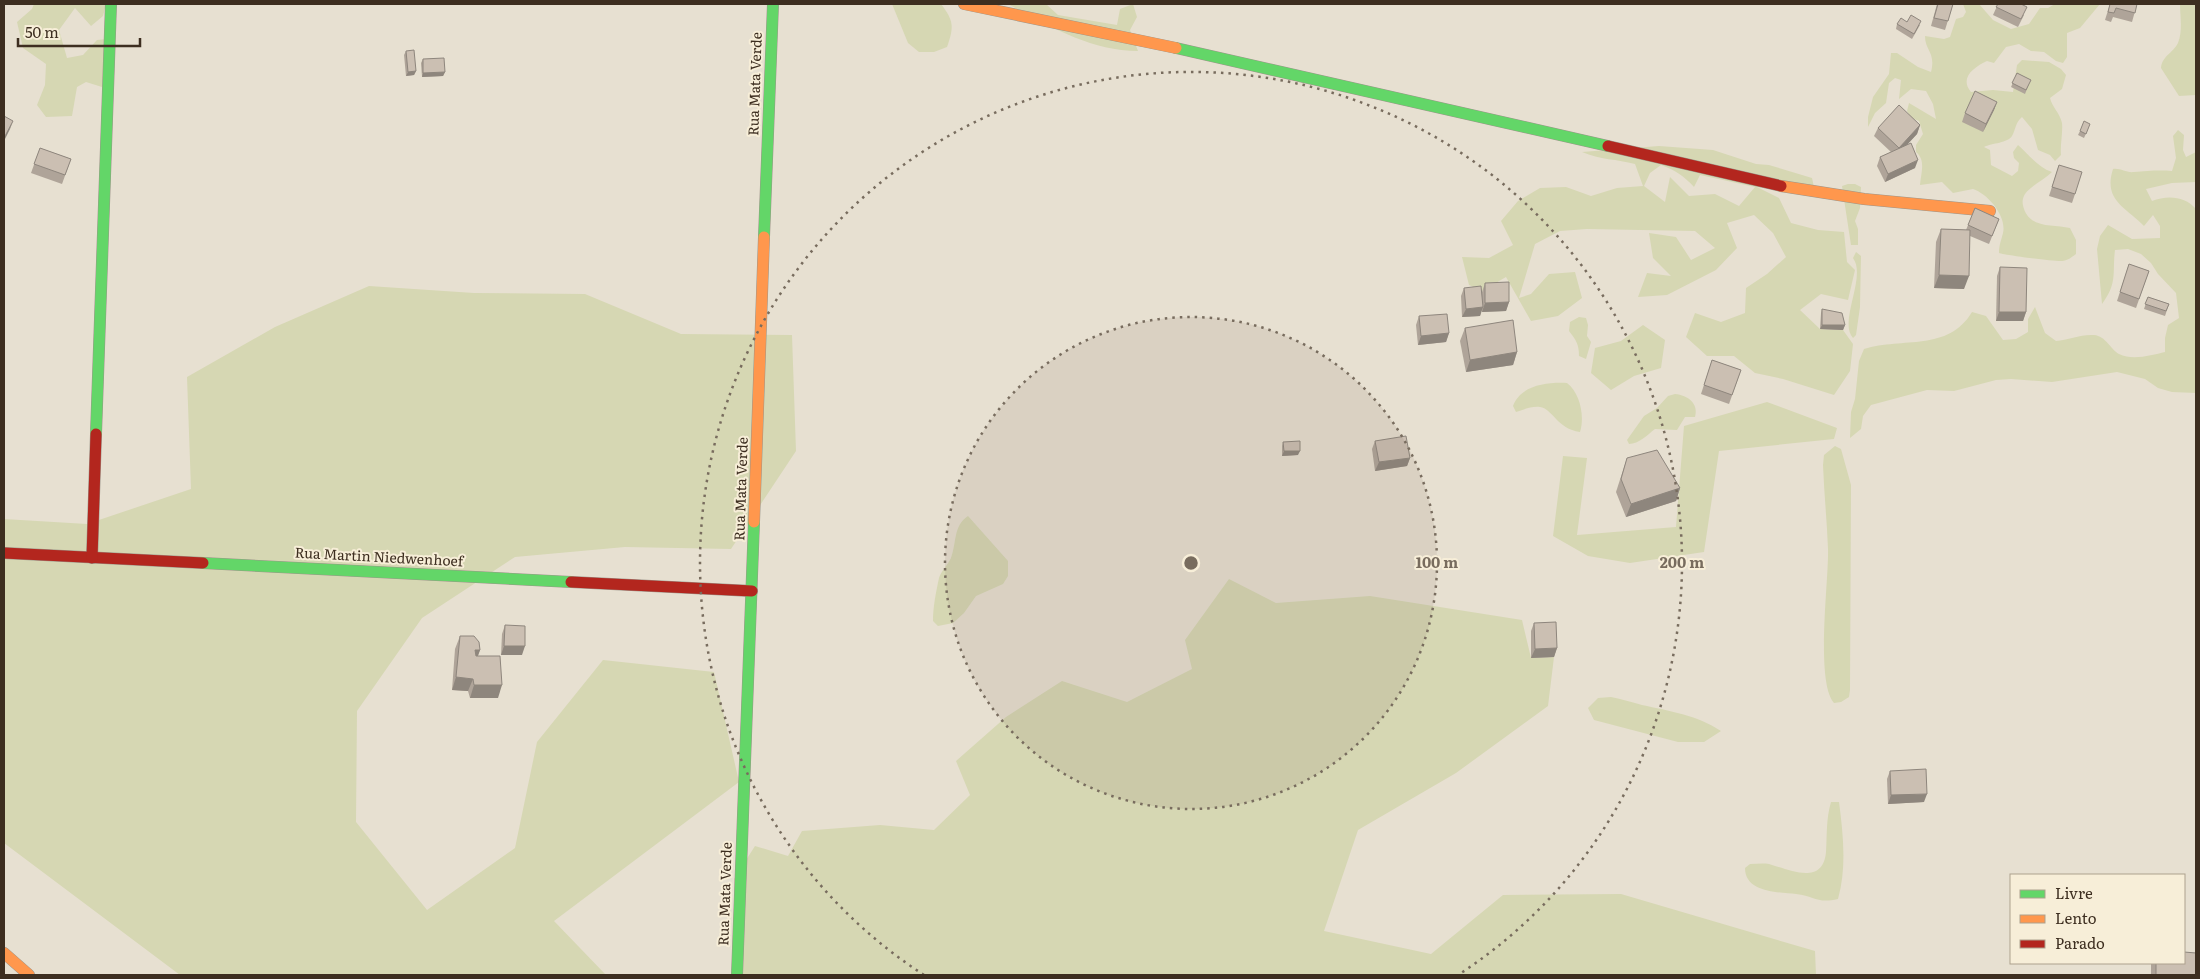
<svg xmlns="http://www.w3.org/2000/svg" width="2200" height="979" viewBox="0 0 2200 979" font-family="Literata,serif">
<rect width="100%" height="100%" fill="#e7e0d1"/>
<!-- green -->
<g fill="#d6d7b3" fill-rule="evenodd">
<polygon points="34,4 106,4 103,16 91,26 75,8 59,30 67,58 83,55 97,40 107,39 102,87 86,82 77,87 72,116 46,117 37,105 45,85 46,64 23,48 17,22 32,9"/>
<path d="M892,4H941C954,21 954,27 947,47L934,52H919L908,43Z"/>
<path d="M1008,4H1046L1058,15L1117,25L1120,9L1133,4L1137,17L1130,30L1138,51C1090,51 1050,26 1008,4Z"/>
<path d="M1963,4H1979L1993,20L2011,29L2029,24L2040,8H2048L2055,4H2100L2080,28L2067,33V57L2063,63L2056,61L2044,52L2031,51L2019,44L2006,47L1994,63L1987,61C1974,67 1959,78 1971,92L1993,90L2013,92L2017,65L2022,60L2049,62L2061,69L2066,75L2062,89L2050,98C2052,107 2060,113 2062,123C2063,133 2060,145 2061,155L2055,161L2050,155L2038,150L2032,129L2022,117C2015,123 2016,129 2012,136C2008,143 1992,143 1984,147L1990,150L1991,165L2012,176L2018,171L2019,163L2014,158L2013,152L2018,145C2029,155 2038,167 2052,172C2044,180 2032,185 2025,194C2022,199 2022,203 2024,209C2031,229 2054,224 2070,228L2076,240V254C2072,257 2067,261 2062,261C2057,262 2004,255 1999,253C1999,245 2001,241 2003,233C2007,216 1988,194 1973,189L1953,193L1942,182L1920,185C1921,173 1926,160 1916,152V145L1923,134L1919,121L1911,118L1907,111L1909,103L1936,119L1933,104L1926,91L1911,89L1899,99L1901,80L1895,78L1889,83L1886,103L1875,113L1868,127V117L1873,97L1889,74L1891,53H1897L1918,67L1931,72C1936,52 1925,51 1925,36L1944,39L1950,37L1956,19L1963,17L1966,12Z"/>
<path d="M2180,4H2196V95L2179,96L2161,68C2162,56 2173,53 2178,43C2183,31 2180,16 2180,4Z"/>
<path d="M2178,130L2184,135L2183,150L2186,157L2196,152V182L2172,183L2146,189L2152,201C2167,195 2185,196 2196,209V393L2172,392L2158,388L2145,379L2117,372L2052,382L2011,379L1996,380L1954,391L1927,390L1871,405L1863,416L1861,429L1850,438L1851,412L1855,399L1859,361L1864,349C1903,337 1948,352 1972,312L1986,316L2003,340L2016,339L2028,332V319L2035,307L2045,333L2056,341C2068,340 2081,334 2094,335C2106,336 2110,349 2119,354C2133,361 2152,355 2165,352V338L2168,325L2179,318L2176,293L2158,274L2151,263L2141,254L2128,249L2115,250C2112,274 2118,282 2102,304L2097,249L2100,236L2108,225L2132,239L2160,238V226L2153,215L2144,226C2125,207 2103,200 2113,169C2121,168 2126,173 2134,172C2147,171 2158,170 2172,171L2176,158L2173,136Z"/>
<path d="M1659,146L1713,150L1756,164L1769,165L1812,178L1816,196L1757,187L1779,198L1791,223L1818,230L1844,232L1847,262L1855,270L1848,300L1821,294L1800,310L1820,329L1843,330L1853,344L1850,371L1834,395L1783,379L1755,373L1734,356H1707L1686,337L1695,313L1721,322L1745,313L1746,288L1767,274L1786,257L1773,233L1754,215L1727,223L1737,248L1716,270L1667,295L1638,297L1647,273L1671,276L1653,258L1649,233L1676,237L1691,260L1715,248L1695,231L1587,229L1560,231L1535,244L1519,298L1531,294L1549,274L1575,272L1582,298L1558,316L1531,321L1506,277L1482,291L1469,285L1462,257L1489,258L1513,245L1501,221L1518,201L1540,188L1566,187L1591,196L1617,188L1643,186L1635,164C1617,159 1600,160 1582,152ZM1661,165C1675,170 1684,176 1694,187L1700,175L1755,187L1739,206L1715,194L1689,196L1670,177L1665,202L1644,186L1650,173Z"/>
<polygon points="1848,184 1855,184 1861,187 1860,208 1855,221 1858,229 1858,245 1851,245 1842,186"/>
<path d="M1856,252L1861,256L1860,307L1856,335L1853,338C1838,322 1867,277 1853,258Z"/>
<polygon points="369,286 474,293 585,294 681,334 792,335 796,451 731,549 625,547 515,557 422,618 357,711 356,822 427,910 515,848 537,742 603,660 714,672 739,782 554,921 606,975 180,975 4,843 4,519 87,524 191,489 187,377 275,327"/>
<path d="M1579,317L1586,318L1588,325L1587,336L1591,342L1586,359L1579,356C1579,344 1576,340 1569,331L1570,322Z"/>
<polygon points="1643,325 1665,340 1661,368 1634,376 1611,390 1591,373 1595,348 1621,341"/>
<path d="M1567,383C1580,393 1585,416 1580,432C1557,429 1552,408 1540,407C1531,406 1523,410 1516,412L1513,406C1521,385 1547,382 1567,383Z"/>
<path d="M1675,394C1688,395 1699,404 1695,417H1685L1677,430L1655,429C1647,435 1639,444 1629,444L1627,440L1644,416L1657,408L1668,396Z"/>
<polygon points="1767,402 1837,428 1834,439 1719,451 1704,552 1630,563 1588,556 1553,536 1563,456 1587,458 1577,535 1676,527 1684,426"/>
<path d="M1835,446L1841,449L1851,485L1850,690L1849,697L1841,702L1834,703C1815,681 1829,580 1828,549C1827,521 1824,493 1823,465L1824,455Z"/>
<path d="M968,516L1008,561V576L1003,584L976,596L964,613L953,623L938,626L933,621C933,607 936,592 939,578C941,571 948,565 951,558C957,542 953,526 968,516Z"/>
<polygon points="1229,579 1276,603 1370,596 1522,620 1531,658 1554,657 1548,706 1456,773 1358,830 1324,931 1431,954 1503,895 1621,894 1815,951 1816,975 739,975 734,879 755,846 788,856 802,831 880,825 934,830 970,795 956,761 1006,717 1062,681 1127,702 1192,669 1185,640"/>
<path d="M1611,697C1622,699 1631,702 1642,705C1669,711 1697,715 1721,731L1704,742H1678L1594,720L1588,708L1598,698Z"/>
<path d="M1831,802H1839C1843,833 1847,867 1838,899C1817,904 1815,896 1796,894C1779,892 1745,893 1745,868L1750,864C1756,864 1763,863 1769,864C1790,870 1823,886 1826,852C1827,835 1826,819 1831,802Z"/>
</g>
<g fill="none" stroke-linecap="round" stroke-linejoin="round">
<!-- fast casing -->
<g stroke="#9c958a" stroke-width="12">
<g id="fast">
<polyline points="1176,48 1608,146"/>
<polyline points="764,237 773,4"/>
<polyline points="96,434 111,4"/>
<polyline points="203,563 571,582"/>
<polyline points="737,975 754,522"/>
</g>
</g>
<!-- slow casing -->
<g stroke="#9c958a" stroke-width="12">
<g id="slow">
<polyline points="964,4 1176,48"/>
<polyline points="1781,186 1864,199 1990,211"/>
<polyline points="754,522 764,237"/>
<polyline points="4,953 29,975"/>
</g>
</g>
<!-- jam casing -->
<g stroke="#9c958a" stroke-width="12">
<g id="jam">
<polyline points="1608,146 1781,186"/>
<polyline points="4,553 203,563"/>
<polyline points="92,558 96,434"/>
<polyline points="571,582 752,591"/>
</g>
</g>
<!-- fast -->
<use href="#fast" stroke="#63d668" stroke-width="11"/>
<!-- slow -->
<use href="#slow" stroke="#ff974d" stroke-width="11"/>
<!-- jam -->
<use href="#jam" stroke="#b3261e" stroke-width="11"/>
</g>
<!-- wall -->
<g fill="#afa499">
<polygon points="1937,4 1953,4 1945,30 1931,26"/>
<polygon points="1998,4 2024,15 2018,27 1993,15"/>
<polygon points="2110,4 2137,4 2132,22 2113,17 2111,22 2105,20"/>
<polygon points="1907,22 1920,25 1912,39 1896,29 1897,24"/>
<polygon points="406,51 416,71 414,75 406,76 404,55"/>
<polygon points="423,59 445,72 443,76 422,77 421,63"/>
<polygon points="2017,73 2029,84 2025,94 2011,87"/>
<polygon points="1997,102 1994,110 1983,132 1962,122 1965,113"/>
<polygon points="1920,125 1917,134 1906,145 1915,168 1885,182 1877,166 1880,157 1891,152 1874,136 1878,128"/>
<polygon points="2088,129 2084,138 2078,135 2080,131"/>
<polygon points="40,148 71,159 62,184 31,173"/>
<polygon points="2059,165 2075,194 2072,203 2049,196"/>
<polygon points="1975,208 1999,219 1989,244 1970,236 1964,289 1934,288 1936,242 1941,229 1966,230"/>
<polygon points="2129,264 2149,271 2136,308 2117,301"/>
<polygon points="2000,267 2026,312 2023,321 1996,321 1997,276"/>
<polygon points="1485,283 1509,302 1506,311 1482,312 1482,309 1480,316 1462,317 1461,296 1464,288 1482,292"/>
<polygon points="2148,297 2169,304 2165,316 2144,309"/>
<polygon points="1822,309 1845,325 1843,330 1820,329 1821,313"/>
<polygon points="1419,316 1449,333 1446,342 1418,345 1416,325"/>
<polygon points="1465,328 1517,352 1513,365 1466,372 1460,341"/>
<polygon points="1712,360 1741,370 1729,404 1701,394"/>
<polygon points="1375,441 1410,458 1407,466 1375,471 1372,449"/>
<polygon points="1283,442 1298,455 1282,456 1282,446"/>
<polygon points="1627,458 1680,488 1676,501 1626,517 1616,492"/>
<polygon points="1534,623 1557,648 1554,657 1531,658 1531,631"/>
<polygon points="505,625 522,655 501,655 502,634"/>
<polygon points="460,636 480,650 478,656 498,698 470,698 468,691 452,690 455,649"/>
<polygon points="1890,771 1924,802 1888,804 1887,779"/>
<polygon points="2151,963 2184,963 2196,975 2151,975"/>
</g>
<!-- shaded-wall -->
<g fill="#8e867d">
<polygon points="416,71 414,75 406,76 408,72"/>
<polygon points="445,72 443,76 422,77 423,73"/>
<polygon points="1997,102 1994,110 1983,132 1986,124"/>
<polygon points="13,121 10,129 4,141 4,138"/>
<polygon points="1920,125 1917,134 1896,157 1899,148"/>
<polygon points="1918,160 1915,168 1885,182 1888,174"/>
<polygon points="1939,275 1969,276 1964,289 1934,288"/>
<polygon points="1509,302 1506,311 1482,312 1485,303"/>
<polygon points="1483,307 1480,316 1462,317 1466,309"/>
<polygon points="1999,312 2026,312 2023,321 1996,321"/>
<polygon points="1822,325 1845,325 1843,330 1820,329"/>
<polygon points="1449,333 1446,342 1418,345 1421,336"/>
<polygon points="1517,352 1513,365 1466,372 1470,360"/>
<polygon points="1284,451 1300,451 1298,455 1282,456"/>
<polygon points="1410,458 1407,466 1375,471 1379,462"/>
<polygon points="1680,488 1676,501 1626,517 1631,504"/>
<polygon points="504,646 525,646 522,655 501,655"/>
<polygon points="1557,648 1554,657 1531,658 1535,649"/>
<polygon points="475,650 480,650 475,663"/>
<polygon points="456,677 473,679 468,691 452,690"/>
<polygon points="474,685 502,685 498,698 470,698"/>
<polygon points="1927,794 1924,802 1888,804 1891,795"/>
</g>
<!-- building -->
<g fill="#cbbfb2" stroke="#8e867d">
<polygon points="1938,4 1953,4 1948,21 1934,18"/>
<polygon points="1998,4 2021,4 2027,7 2021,19 1996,7"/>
<polygon points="2110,4 2137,4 2135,13 2116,8 2114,13 2108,12"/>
<polygon points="1911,15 1921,21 1914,34 1897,24 1901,18 1907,22"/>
<polygon points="414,50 416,71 408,72 406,51"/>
<polygon points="444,58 445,72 423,73 423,59"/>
<polygon points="2017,73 2031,80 2026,90 2012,83"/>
<polygon points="1975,91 1997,102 1986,124 1965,113"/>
<polygon points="1899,105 1920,125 1899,148 1878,128"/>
<polygon points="4,116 13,121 4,138"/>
<polygon points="2084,121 2090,124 2086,134 2080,131"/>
<polygon points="1911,143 1918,160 1888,174 1880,157"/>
<polygon points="40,148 71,159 65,175 34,164"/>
<polygon points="2059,165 2082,172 2075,194 2052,187"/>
<polygon points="1975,208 1999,219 1992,236 1968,225"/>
<polygon points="1941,229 1970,230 1969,276 1939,275"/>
<polygon points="2129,264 2149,271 2139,299 2120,292"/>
<polygon points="2000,267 2027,268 2026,312 1999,312"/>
<polygon points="1509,282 1509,302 1485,303 1485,283"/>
<polygon points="1481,286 1483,307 1466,309 1464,288"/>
<polygon points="2148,297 2169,304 2166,311 2145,304"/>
<polygon points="1822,309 1842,313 1845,325 1822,325"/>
<polygon points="1447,314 1449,333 1421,336 1419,316"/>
<polygon points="1513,320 1517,352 1470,360 1465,328"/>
<polygon points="1712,360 1741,370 1732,395 1704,385"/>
<polygon points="1406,436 1410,458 1379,462 1375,441"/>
<polygon points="1300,441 1300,451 1284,451 1283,442"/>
<polygon points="1657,450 1680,488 1631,504 1621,479 1627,458"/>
<polygon points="1556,622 1557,648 1535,649 1534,623"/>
<polygon points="505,625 525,626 525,646 504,646"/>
<polygon points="460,636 474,636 479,642 480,650 475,650 476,656 500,656 502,685 474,685 473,679 456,677"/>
<polygon points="1926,769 1927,794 1891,795 1890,771"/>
<polygon points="2184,952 2196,953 2196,975 2156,975 2156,963 2184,963"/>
</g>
<!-- distance rings -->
<circle cx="1191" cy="563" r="246" fill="#786c5e" fill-opacity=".12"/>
<g fill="none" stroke="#786c5e" stroke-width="2.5" stroke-dasharray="2.5 5">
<circle cx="1191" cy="563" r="246"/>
<path d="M924 975A491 491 0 1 1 1458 975"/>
</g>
<g text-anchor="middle" stroke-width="4" stroke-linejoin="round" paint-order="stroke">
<!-- street labels -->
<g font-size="14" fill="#3d2e20" stroke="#f7eed8">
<text transform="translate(755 84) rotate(-88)" y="5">Rua Mata Verde</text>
<text transform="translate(741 489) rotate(-88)" y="5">Rua Mata Verde</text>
<text transform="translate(379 557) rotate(3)" y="5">Rua Martin Niedwenhoef</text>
<text transform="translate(725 894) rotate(-88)" y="5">Rua Mata Verde</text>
</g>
</g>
<circle cx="1191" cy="563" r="8" fill="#786c5e" stroke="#f7eed8" stroke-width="2.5"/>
<g font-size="15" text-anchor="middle" font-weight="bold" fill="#786c5e" stroke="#f7eed8" stroke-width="4" stroke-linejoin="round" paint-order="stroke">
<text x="1437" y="568">100 m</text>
<text x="1682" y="568">200 m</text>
</g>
<!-- border -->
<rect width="2200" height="979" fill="none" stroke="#3d2e20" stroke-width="10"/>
<!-- legend -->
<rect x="2010" y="874" width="175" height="90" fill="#f7eed8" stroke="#ada18e"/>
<rect x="2020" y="890" width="25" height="8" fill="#63d668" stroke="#ada18e"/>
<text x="2055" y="899" font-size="15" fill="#3d2e20">Livre</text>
<rect x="2020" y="915" width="25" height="8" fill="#ff974d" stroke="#ada18e"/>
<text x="2055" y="924" font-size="15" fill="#3d2e20">Lento</text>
<rect x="2020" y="940" width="25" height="8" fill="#b3261e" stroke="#ada18e"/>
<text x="2055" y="949" font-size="15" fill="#3d2e20">Parado</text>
<!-- scale -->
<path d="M18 38v8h122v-8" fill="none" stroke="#3d2e20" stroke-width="2.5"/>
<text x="25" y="38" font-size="15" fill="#3d2e20" stroke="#f7eed8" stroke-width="4" paint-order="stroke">50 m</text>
</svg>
